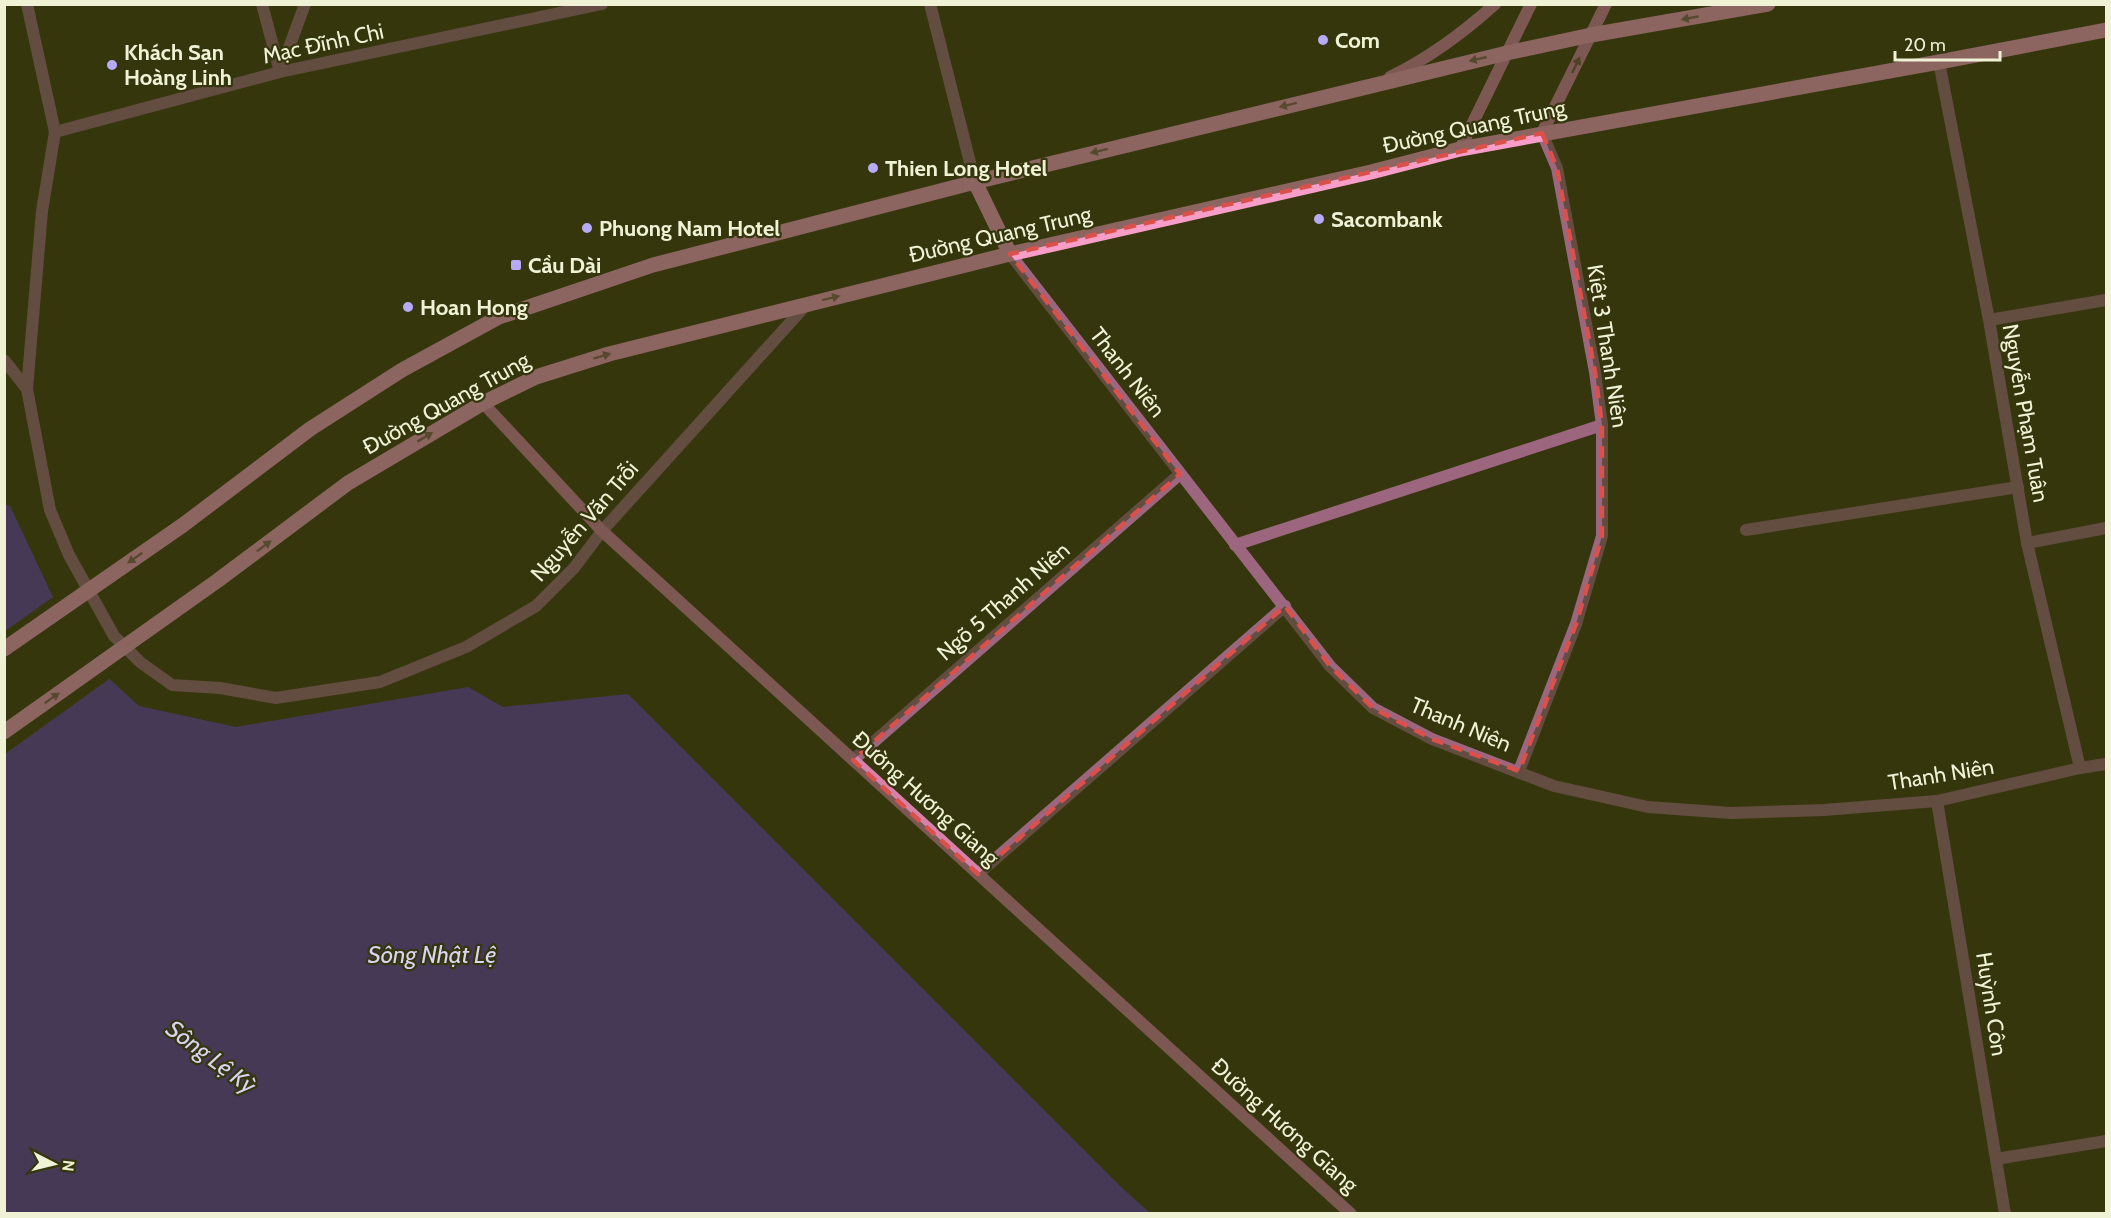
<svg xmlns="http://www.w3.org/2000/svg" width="2111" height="1218" viewBox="0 0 2111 1218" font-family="Cabin,sans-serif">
<rect width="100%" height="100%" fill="#35360d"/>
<!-- water -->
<polygon fill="#5b3dad" points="5,504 10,506 78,650 139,706 236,727 468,687 503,707 628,694 1122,1188 1150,1213 5,1214"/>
<!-- pier -->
<polygon fill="#35360d" points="56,595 81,648 112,677 5,754 5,631"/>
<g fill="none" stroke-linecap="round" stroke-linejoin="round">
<!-- minor -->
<g stroke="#9c667f" stroke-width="12">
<polyline points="262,4 280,72"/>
<polyline points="930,4 975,182"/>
<polyline points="1939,62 1989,320 2027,543 2080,768"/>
<polyline points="280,72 305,4"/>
<polyline points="55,132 280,72 602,4"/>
<polyline points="1989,320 2106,300"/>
<polyline points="4,360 27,389"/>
<polyline points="1746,530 2018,487"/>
<polyline points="2027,543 2106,528"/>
<polyline points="1235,545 1602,425"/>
<polyline points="853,760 1180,474"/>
<polyline points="1519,771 1576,624 1602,536 1602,425 1595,372 1557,168 1542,133"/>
<polyline points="1937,801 2005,1214"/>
<polyline points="978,874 1285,606"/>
<polyline points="1996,1159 2106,1141"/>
</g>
<!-- tertiary -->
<g stroke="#9c667f" stroke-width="12">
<polyline points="27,4 55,132 42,211 27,389 50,510 69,555 114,636 140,662 172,685 220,688 276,698 380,682 466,647 536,606 574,568 602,531 806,305"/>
<polyline points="1010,254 1330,666 1373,708 1432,739 1554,786 1648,807 1731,813 1824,810 1937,801 2080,768 2106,764"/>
</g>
<!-- secondary -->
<g stroke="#d681a9" stroke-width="12">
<path d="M1390,77C1429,58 1463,33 1495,4"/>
<polyline points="1542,133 1606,4"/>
<polyline points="1460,149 1531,4"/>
<polyline points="483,403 602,531 1351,1214"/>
</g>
<!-- primary -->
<g stroke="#f69ec7" stroke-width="15">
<polyline points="975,182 1010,254"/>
<polyline points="4,649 183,525 310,429 402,370 499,317 653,265 975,182 1507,53 1591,35 1768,4"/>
<polyline points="4,732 217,581 348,483 483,403 536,377 609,354 1010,254 1371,172 1460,149 1939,62 2106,30"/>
</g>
</g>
<!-- one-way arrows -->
<defs><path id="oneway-solid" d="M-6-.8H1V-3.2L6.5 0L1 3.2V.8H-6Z" transform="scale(1.5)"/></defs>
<g fill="#826057">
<use href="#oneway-solid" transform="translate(1690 18) rotate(170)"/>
<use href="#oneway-solid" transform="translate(1478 59) rotate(167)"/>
<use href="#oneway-solid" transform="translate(1288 105) rotate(166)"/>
<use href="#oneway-solid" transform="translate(1099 151) rotate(166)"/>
<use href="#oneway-solid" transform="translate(831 298) rotate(-14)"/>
<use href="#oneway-solid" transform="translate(602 356) rotate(-17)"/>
<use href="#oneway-solid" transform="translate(425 437) rotate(-31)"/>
<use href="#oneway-solid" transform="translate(264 546) rotate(-37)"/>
<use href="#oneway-solid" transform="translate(135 558) rotate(145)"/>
<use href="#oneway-solid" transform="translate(52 698) rotate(-35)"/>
</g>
<use fill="#6d5044" href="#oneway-solid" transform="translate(1576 65) rotate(-64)"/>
<!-- marked area -->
<path d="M0 0H2111V1218H0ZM1542,133L1557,168L1595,372L1602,425V536L1576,624L1519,771L1432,739L1373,708L1330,666L1285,606L978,874L853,760L1180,474L1010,254Z" fill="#35360d" fill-opacity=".55" fill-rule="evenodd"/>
<path fill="none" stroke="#db504b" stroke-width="4.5" stroke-dasharray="12 8" stroke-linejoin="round" d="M1542,133L1557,168L1595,372L1602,425V536L1576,624L1519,771L1432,739L1373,708L1330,666L1285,606L978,874L853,760L1180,474L1010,254Z"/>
<!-- markers -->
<g fill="#b7abf8" stroke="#35360d" stroke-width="2">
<circle cx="1323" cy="40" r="6"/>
<circle cx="112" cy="65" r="6"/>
<circle cx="873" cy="168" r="6"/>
<circle cx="1319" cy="219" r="6"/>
<circle cx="587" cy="228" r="6"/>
<rect x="510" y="259" width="12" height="12" rx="3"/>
<circle cx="408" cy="307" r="6"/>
</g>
<g text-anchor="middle" stroke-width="4.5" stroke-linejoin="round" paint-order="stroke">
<!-- poi labels -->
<g font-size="22" font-weight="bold" fill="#eff2d5" stroke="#35360d" text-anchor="start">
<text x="1335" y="48">Com</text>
<text x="124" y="60">Khách Sạn<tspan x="124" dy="25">Hoàng Linh</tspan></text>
<text x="885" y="176">Thien Long Hotel</text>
<text x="1331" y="227">Sacombank</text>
<text x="599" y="236">Phuong Nam Hotel</text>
<text x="528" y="273">Cầu Dài</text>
<text x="420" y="315">Hoan Hong</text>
</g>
<!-- street labels -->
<g font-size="22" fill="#eff2d5" stroke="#35360d">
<text transform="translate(323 43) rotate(-12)" y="8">Mạc Đĩnh Chi</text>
<text transform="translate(1474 126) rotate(-12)" y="8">Đường Quang Trung</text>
<text transform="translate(1000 234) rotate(-13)" y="8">Đường Quang Trung</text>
<text transform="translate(1608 346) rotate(81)" y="8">Kiệt 3 Thanh Niên</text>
<text transform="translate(1128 372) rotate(52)" y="8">Thanh Niên</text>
<text transform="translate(446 403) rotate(-29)" y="8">Đường Quang Trung</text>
<text transform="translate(2026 413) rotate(80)" y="8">Nguyễn Phạm Tuân</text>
<text transform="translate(584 521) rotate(-49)" y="8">Nguyễn Văn Trỗi</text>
<text transform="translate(1003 601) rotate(-41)" y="8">Ngõ 5 Thanh Niên</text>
<text transform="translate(1461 724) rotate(23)" y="8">Thanh Niên</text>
<text transform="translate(1941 774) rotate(-9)" y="8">Thanh Niên</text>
<text transform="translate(926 798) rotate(42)" y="8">Đường Hương Giang</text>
<text transform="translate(1992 1004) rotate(81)" y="8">Huỳnh Côn</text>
<text transform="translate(1285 1125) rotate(42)" y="8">Đường Hương Giang</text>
</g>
<!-- water labels -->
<g font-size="24" font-style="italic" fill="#d8d4f2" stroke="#35360d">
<text x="432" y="963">Sông Nhật Lệ</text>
<text transform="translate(211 1057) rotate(37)" y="8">Sông Lệ Kỳ</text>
</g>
</g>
<!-- border -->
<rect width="2111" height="1218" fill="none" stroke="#eff2d5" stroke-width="12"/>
<!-- north arrow -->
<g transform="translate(54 1164) rotate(97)" stroke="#35360d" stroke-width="4.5" paint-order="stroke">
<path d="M0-4.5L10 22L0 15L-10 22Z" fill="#eff2d5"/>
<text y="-9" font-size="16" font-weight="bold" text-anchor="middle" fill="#eff2d5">N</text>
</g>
<!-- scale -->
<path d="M1895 51v9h105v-9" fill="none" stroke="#eff2d5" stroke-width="3"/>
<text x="1904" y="51" font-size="18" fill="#eff2d5" stroke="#35360d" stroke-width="4.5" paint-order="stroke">20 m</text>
</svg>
